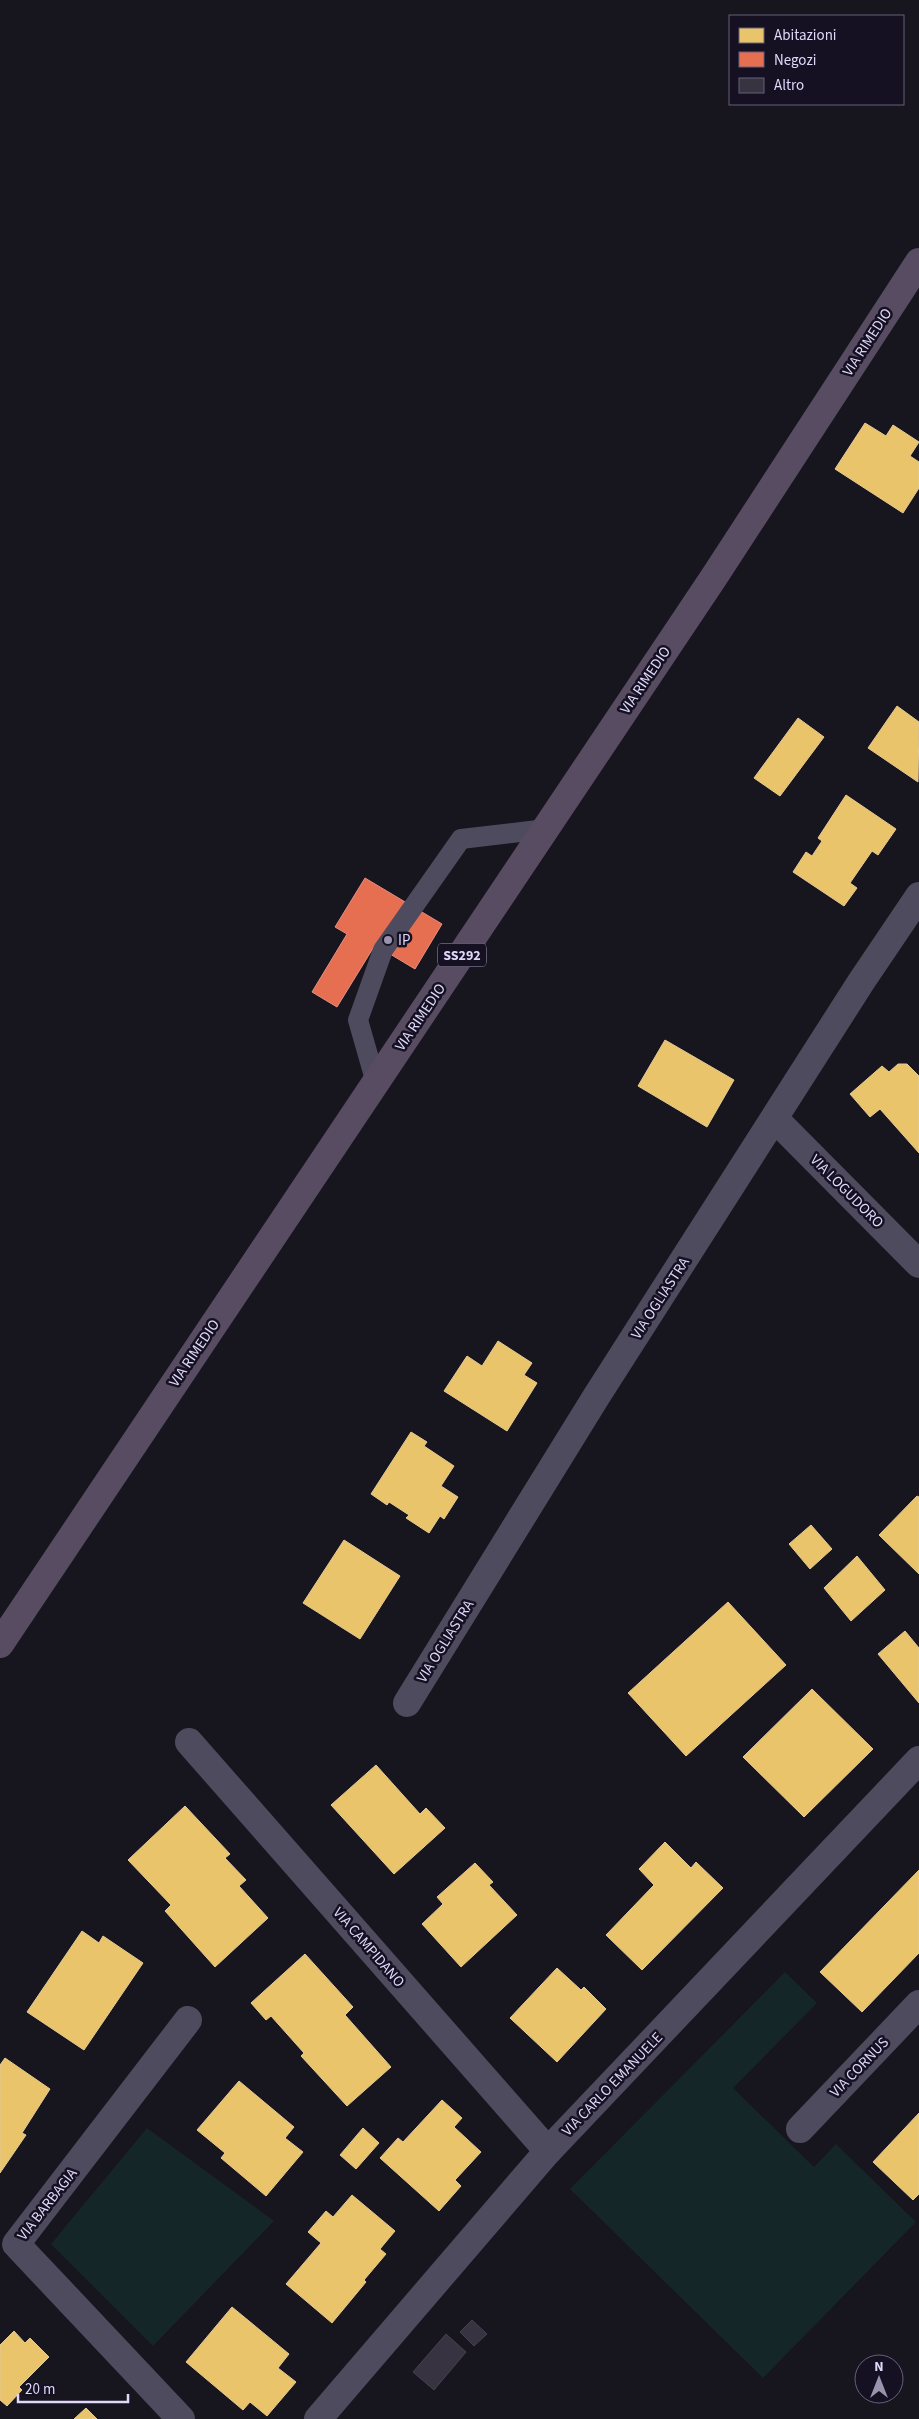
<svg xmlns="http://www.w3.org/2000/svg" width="919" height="2419" viewBox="0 0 919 2419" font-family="'Source Sans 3',sans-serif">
<rect width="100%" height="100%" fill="#17151e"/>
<!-- green -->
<g fill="#152629">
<polygon points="785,1972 817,2003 733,2088 814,2167 836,2144 916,2222 763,2378 570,2189"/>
<polygon points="147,2128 274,2221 153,2346 51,2244"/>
</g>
<!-- homes -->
<g fill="#e9c46a" stroke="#e6ca95">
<polygon points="865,423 886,436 893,425 919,442 910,456 919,462 919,488 903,513 835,469"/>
<polygon points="897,706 919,722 918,782 868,748"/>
<polygon points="798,718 824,737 780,796 754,778"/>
<polygon points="846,795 896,829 878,855 872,851 850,883 857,888 844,906 793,872 806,852 812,856 822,841 818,838"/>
<polygon points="665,1040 734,1080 707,1127 638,1086"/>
<polygon points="898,1064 907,1064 919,1076 919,1153 880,1109 870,1117 850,1094 882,1066 889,1072"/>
<polygon points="498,1341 532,1363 524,1375 537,1383 507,1431 444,1391 467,1356 482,1366"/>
<polygon points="411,1432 427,1442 424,1446 454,1466 441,1486 458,1497 444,1519 440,1516 429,1533 406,1518 409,1515 389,1502 387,1505 371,1494"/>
<polygon points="917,1496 919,1497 919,1574 879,1535"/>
<polygon points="811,1525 832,1549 810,1569 789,1544"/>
<polygon points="344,1540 400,1576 360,1639 303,1603"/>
<polygon points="857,1556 885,1590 851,1621 824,1588"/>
<polygon points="728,1602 786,1665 686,1756 628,1693"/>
<polygon points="905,1631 919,1648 919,1703 878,1654"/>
<polygon points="812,1689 873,1749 804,1817 743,1757"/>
<polygon points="376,1765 420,1814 426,1808 445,1828 394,1874 331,1805"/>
<polygon points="185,1806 230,1854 225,1858 246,1880 239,1886 268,1918 215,1967 165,1911 171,1905 128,1860"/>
<polygon points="665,1842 691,1868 696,1862 723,1888 642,1970 606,1935 654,1885 639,1869"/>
<polygon points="475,1863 493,1882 489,1885 517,1915 461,1967 422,1924 443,1904 437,1897"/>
<polygon points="919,1870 919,1953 862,2012 820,1972"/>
<polygon points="82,1931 99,1943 103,1936 143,1963 84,2050 27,2012"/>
<polygon points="305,1954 353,2007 345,2015 391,2067 347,2106 301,2056 304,2053 271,2016 266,2020 251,2003"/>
<polygon points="557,1968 581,1990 584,1987 606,2009 557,2062 510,2018"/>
<polygon points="5,2058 50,2089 22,2133 26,2135 0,2173 0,2065"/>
<polygon points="239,2081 294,2127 285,2138 303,2152 266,2196 221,2158 225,2153 197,2130"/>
<polygon points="442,2100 462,2118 454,2127 481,2152 455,2180 461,2186 439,2211 380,2158 398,2138 403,2142"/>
<polygon points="919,2113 919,2194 913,2200 873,2162"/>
<polygon points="363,2128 379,2143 356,2169 340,2155"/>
<polygon points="352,2195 395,2231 380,2249 386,2254 364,2280 366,2282 332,2323 286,2284 321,2243 308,2232 326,2211 333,2217"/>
<polygon points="232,2307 289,2354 278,2368 296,2382 267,2416 250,2402 243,2410 186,2362"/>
<polygon points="14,2331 25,2343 30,2338 49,2357 19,2387 22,2390 7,2406 0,2400 0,2345"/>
<polygon points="86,2408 97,2419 74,2419"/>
</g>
<!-- shops -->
<polygon fill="#e76f51" stroke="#e58e84" points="365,878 442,924 415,969 375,945 337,1007 312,992 347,934 335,927"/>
<!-- building -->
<g fill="#373340" stroke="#454151">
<polygon points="472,2320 487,2334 474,2346 460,2332"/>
<polygon points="446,2334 466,2352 434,2390 413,2372"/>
</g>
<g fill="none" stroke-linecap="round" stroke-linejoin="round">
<!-- service -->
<polyline stroke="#4e4b5e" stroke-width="20" points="376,1083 358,1020 383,950 461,839 546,829"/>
<!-- minor -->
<g stroke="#4e4b5e" stroke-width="28">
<polyline points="775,1119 919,1264"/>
<polyline points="407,1703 596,1397 861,982 919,896"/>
<polyline points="189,1742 548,2151"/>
<polyline points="800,2129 919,2004"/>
<polyline points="181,2419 16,2244 188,2020"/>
<polyline points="318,2419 548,2151 919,1760"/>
</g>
<!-- primary -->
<polyline stroke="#574c62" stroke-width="28" points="0,1644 714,577 919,262"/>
</g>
<!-- markers -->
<circle fill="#9994ad" stroke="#161122" stroke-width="2" cx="388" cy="940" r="5"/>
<g text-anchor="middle" stroke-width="5" stroke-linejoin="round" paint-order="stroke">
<!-- shield labels -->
<rect fill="#161122" stroke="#a39cb9" stroke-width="1" x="438" y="943.5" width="48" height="23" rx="4"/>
<g font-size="14" font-weight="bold" fill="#dfd8fa">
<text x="462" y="960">SS292</text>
</g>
<!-- street labels -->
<g font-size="15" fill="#dfd8fa" stroke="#161122">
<text transform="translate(867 342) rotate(-57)" y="5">VIA RIMEDIO</text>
<text transform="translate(645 680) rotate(-56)" y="5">VIA RIMEDIO</text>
<text transform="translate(420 1017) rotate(-56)" y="5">VIA RIMEDIO</text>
<text transform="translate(847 1191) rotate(45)" y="5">VIA LOGUDORO</text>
<text transform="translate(660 1298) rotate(-57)" y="5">VIA OGLIASTRA</text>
<text transform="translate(194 1353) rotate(-56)" y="5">VIA RIMEDIO</text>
<text transform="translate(445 1641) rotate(-58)" y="5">VIA OGLIASTRA</text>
<text transform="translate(369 1947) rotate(49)" y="5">VIA CAMPIDANO</text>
<text transform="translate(859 2067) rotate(-46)" y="5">VIA CORNUS</text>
<text transform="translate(612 2084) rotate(-46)" y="5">VIA CARLO EMANUELE</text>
<text transform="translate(47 2204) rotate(-52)" y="5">VIA BARBAGIA</text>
</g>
<!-- poi labels -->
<g font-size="15" fill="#dfd8fa" stroke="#161122" text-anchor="start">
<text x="398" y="945">IP</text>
</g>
</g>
<!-- legend -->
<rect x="729" y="15" width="175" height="90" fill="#161122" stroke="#666178"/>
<rect x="739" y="28" width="25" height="15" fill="#e9c46a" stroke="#666178"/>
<text x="774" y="40" font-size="15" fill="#dfd8fa">Abitazioni</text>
<rect x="739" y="52" width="25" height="15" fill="#e76f51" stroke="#666178"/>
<text x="774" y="65" font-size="15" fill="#dfd8fa">Negozi</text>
<rect x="739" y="78" width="25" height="15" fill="#373340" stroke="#666178"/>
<text x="774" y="90" font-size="15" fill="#dfd8fa">Altro</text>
<!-- north arrow -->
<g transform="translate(879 2379)"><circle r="24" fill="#161122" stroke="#666178"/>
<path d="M0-4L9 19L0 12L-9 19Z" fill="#9994ad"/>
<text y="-8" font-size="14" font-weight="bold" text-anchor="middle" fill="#dfd8fa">N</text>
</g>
<!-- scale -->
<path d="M18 2394v8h110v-8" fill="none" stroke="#dfd8fa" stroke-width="2.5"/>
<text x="25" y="2394" font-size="15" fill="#dfd8fa" stroke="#161122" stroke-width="4" paint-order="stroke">20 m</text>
</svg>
